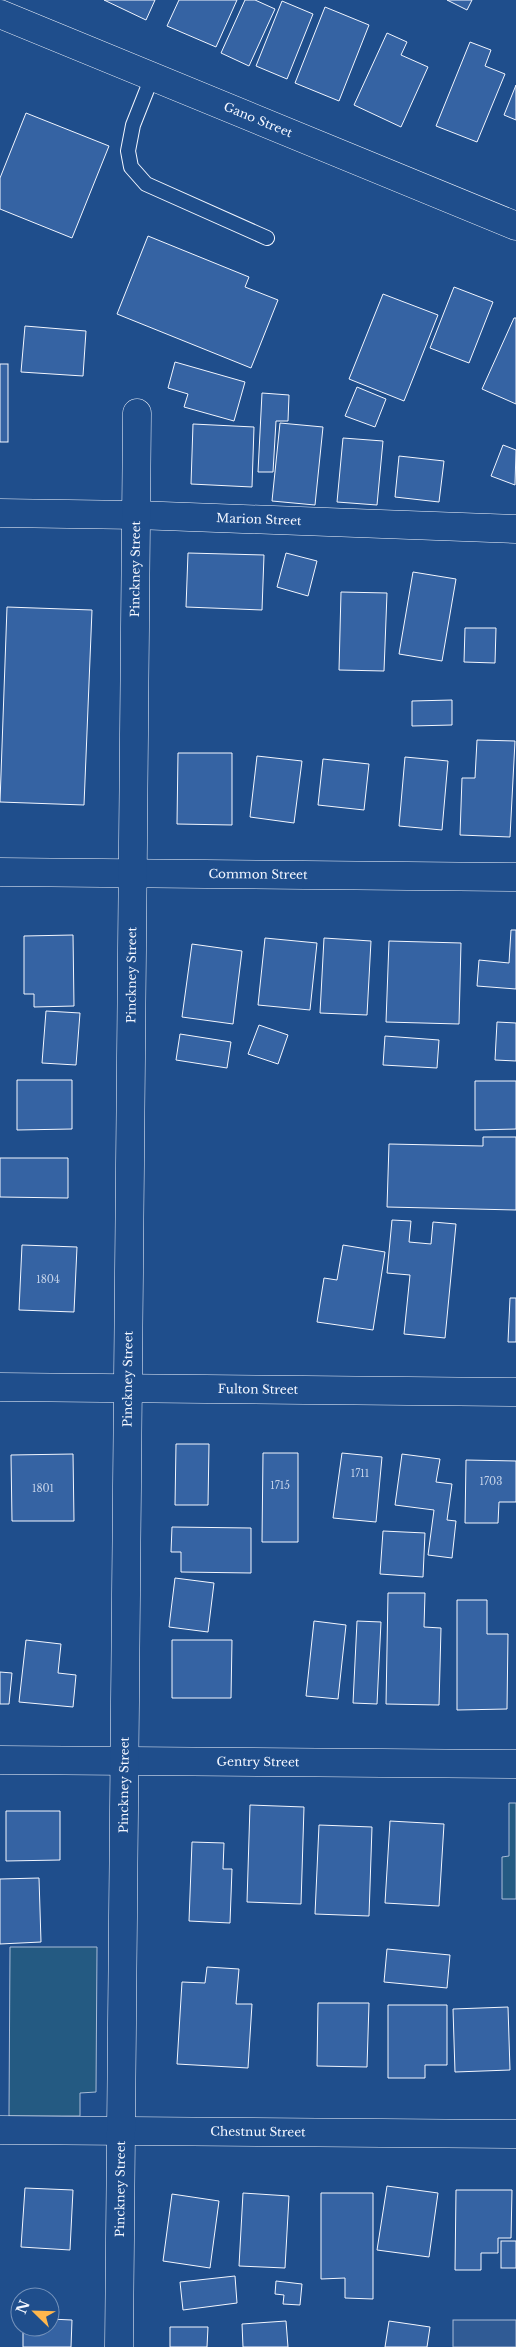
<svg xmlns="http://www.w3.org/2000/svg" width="516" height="2347" viewBox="0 0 516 2347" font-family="'Libre Baskerville',serif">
<rect width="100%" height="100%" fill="#1f4e8c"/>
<!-- green -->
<g fill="#245a82" stroke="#a8bbd7">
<polygon points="509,1803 516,1803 516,1899 502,1899 502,1857 509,1856"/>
<polygon points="10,1947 97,1947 96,2092 80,2093 80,2116 9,2116"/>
</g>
<!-- parking -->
<rect fill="#305b95" stroke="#a8bbd7" x="453" y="2320" width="63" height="27"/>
<!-- building -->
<g fill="#3563a3" stroke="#f2f6ff">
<polygon points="104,0 155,0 146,20"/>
<polygon points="179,0 237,0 216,47 167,26"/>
<polygon points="245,0 255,0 275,9 249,66 221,53"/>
<polygon points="447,0 472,0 467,10"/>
<polygon points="282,1 313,14 287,79 256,66"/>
<polygon points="325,7 369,25 339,101 295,83"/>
<polygon points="387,33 407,42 401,55 428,67 401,127 354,105"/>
<polygon points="470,42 491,50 485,66 505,74 477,142 436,126"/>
<polygon points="516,85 516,120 504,115"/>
<polygon points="26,113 109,146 72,238 0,209 0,178"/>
<polygon points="148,236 249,277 245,287 278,300 251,368 117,314"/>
<polygon points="454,287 493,302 469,363 430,348"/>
<polygon points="383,294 438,315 404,401 349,379"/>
<polygon points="514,318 516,318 516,404 482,389"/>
<polygon points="25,326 86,331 83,376 21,372"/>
<polygon points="175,362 245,382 234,421 184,407 188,394 168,388"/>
<rect x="0" y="364" width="8" height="78"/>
<polygon points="357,387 386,399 375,427 345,416"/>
<polygon points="262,393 289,395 288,421 276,421 273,472 258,472"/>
<polygon points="280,423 323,427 315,505 272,501"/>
<polygon points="193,424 254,427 252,487 191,484"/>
<polygon points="343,438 383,441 377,505 337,502"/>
<polygon points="503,445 516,450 515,485 491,476"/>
<polygon points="399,456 444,461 439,502 395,497"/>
<polygon points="188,553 264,555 262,610 186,607"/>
<polygon points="286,553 317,561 308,596 277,587"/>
<polygon points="413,572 456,579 442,661 399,654"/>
<polygon points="341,592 387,593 384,671 339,670"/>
<polygon points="7,607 92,610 84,805 0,802"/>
<polygon points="465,628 496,628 495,663 464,662"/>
<polygon points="452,700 452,725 412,726 412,701"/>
<polygon points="477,740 515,741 510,837 460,835 462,778 475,778"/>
<polygon points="178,753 232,753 232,825 177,824"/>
<polygon points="257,756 302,761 294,823 250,817"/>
<polygon points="405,757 448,761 442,830 399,826"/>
<polygon points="323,759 369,764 364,810 318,805"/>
<polygon points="511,930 516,930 516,989 477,986 479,960 509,963"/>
<polygon points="73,935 74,1006 34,1007 34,994 24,994 24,936"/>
<polygon points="265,938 317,943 310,1010 258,1005"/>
<polygon points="324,938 371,941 367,1015 320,1013"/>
<polygon points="389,941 461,943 459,1024 386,1022"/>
<polygon points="192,944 242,951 233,1024 182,1017"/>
<polygon points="46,1011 80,1013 76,1065 42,1063"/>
<polygon points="497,1022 516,1023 516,1061 495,1060"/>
<polygon points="259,1025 288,1035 278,1064 248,1054"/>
<polygon points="180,1034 231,1042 227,1068 176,1060"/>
<polygon points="385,1036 439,1040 437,1068 383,1065"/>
<polygon points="17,1080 72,1080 72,1129 17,1130"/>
<polygon points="475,1081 516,1081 516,1129 475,1130"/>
<polygon points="483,1137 516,1137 516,1210 387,1207 389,1144 483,1146"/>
<polygon points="0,1158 68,1158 68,1198 0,1197"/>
<polygon points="392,1220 411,1221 409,1242 431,1244 433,1222 456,1224 445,1338 404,1334 410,1275 387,1273"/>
<polygon points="22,1245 77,1247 74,1312 19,1310"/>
<polygon points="343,1245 385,1252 373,1330 317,1322 324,1278 337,1280"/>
<polygon points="510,1298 516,1298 516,1342 508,1342"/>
<polygon points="176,1444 209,1444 208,1505 175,1505"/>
<polygon points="263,1453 298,1453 298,1542 262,1542"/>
<polygon points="342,1453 382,1457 376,1522 333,1518"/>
<polygon points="73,1454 74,1521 12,1521 11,1455"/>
<polygon points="402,1454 440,1459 436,1482 452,1484 447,1520 456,1521 452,1558 428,1555 434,1510 395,1505"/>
<polygon points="466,1460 516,1461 516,1502 499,1502 498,1523 465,1523"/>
<polygon points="172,1527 251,1528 251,1573 181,1572 181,1552 171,1552"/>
<polygon points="383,1531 425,1533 423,1577 380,1574"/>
<polygon points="175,1578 214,1583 208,1632 169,1627"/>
<polygon points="388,1593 425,1593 424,1627 441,1628 439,1705 386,1704"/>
<polygon points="457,1600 487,1600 487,1634 508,1634 507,1709 457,1710"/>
<polygon points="314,1621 346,1625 338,1699 306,1696"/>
<polygon points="357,1621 381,1622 377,1704 353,1703"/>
<polygon points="26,1640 61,1644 58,1673 76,1675 73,1707 19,1702"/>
<polygon points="172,1640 232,1640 231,1698 172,1698"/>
<polygon points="0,1672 12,1673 9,1704 0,1704"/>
<polygon points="250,1805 304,1807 301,1904 247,1902"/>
<polygon points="6,1811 60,1811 60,1860 6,1861"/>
<polygon points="390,1821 444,1824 439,1906 385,1903"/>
<polygon points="319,1825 372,1827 369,1916 315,1914"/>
<polygon points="192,1842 224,1843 223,1869 232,1869 230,1923 189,1921"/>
<polygon points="39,1878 41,1942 0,1944 0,1879"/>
<polygon points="387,1949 450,1955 447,1988 384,1982"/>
<polygon points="207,1967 239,1969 236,2004 252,2004 248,2068 177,2064 182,1982 205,1983"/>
<polygon points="318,2003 369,2003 367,2067 317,2066"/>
<polygon points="388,2005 447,2005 447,2065 425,2065 425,2078 388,2078"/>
<polygon points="508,2007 510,2070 455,2072 453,2009"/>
<polygon points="387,2186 438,2193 429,2257 377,2250"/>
<polygon points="25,2188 73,2190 70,2250 21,2247"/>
<polygon points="456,2190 512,2190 511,2238 498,2238 498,2253 481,2253 481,2270 455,2270"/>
<polygon points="243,2193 289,2196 285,2268 239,2266"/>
<polygon points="321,2193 373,2193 373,2299 345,2298 345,2278 321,2279"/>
<polygon points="172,2194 219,2201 210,2268 163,2261"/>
<rect x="501" y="2241" width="15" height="27"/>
<polygon points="235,2276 237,2303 183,2310 180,2282"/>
<polygon points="276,2281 302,2284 300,2305 283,2304 284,2295 275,2294"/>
<polygon points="50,2319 72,2320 71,2347 23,2347 23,2327 50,2327"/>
<polygon points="286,2321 288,2347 243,2347 242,2324"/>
<polygon points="389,2321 430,2327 427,2347 385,2347"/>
<polygon points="170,2327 208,2327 207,2347 170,2347"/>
</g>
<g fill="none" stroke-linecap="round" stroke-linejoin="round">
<!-- service casing -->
<g stroke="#f2f6ff" stroke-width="16">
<polyline id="service" points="152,77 133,125 128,151 131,167 146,184 267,238"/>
</g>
<!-- minor casing -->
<g stroke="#f2f6ff" stroke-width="29">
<g id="minor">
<path id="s1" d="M0,14L516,226"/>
<path id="s2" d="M0,513L136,515L516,529"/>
<path id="s3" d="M0,872L516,877"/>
<path id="s4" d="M0,1760L516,1764"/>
<path id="s5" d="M0,2130L516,2134"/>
<path id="s6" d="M119,2347L137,413"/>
</g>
</g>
<!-- tertiary casing -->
<g stroke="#f2f6ff" stroke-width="29">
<g id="tertiary">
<path id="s7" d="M0,1387L516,1392"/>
</g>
</g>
<!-- service -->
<use href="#service" stroke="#1f4e8c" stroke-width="14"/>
<!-- minor -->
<use href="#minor" stroke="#1f4e8c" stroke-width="28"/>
<!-- tertiary -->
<use href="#tertiary" stroke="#1f4e8c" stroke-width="28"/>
</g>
<g text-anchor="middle" stroke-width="4" stroke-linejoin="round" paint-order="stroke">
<!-- number labels -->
<g font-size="10" fill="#c3d1e8">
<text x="48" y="1283">1804</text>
<text x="360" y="1477">1711</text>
<text x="491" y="1485">1703</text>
<text x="280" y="1489">1715</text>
<text x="43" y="1492">1801</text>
</g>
<!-- street labels -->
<g font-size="12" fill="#f2f6ff" stroke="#1f4e8c">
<text dy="4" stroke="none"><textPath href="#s1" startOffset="279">Gano Street</textPath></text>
<text dy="4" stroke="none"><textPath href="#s2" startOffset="259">Marion Street</textPath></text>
<text dy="4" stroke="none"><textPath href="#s6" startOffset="1778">Pinckney Street</textPath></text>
<text dy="4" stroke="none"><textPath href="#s3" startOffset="258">Common Street</textPath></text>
<text dy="4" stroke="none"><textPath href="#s6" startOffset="1372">Pinckney Street</textPath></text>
<text dy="4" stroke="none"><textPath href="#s6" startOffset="968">Pinckney Street</textPath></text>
<text dy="4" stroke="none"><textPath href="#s7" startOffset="258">Fulton Street</textPath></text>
<text dy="4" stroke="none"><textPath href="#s4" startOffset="258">Gentry Street</textPath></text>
<text dy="4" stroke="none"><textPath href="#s6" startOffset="562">Pinckney Street</textPath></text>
<text dy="4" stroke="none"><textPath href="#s5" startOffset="258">Chestnut Street</textPath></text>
<text dy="4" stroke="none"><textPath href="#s6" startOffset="158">Pinckney Street</textPath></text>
</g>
</g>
<!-- north arrow -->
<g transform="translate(35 2312) rotate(293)"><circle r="24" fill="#1f4e8c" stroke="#7391ba"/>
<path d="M0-4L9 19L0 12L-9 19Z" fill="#ffb74d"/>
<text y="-8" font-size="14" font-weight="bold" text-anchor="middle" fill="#f2f6ff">N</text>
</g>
</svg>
